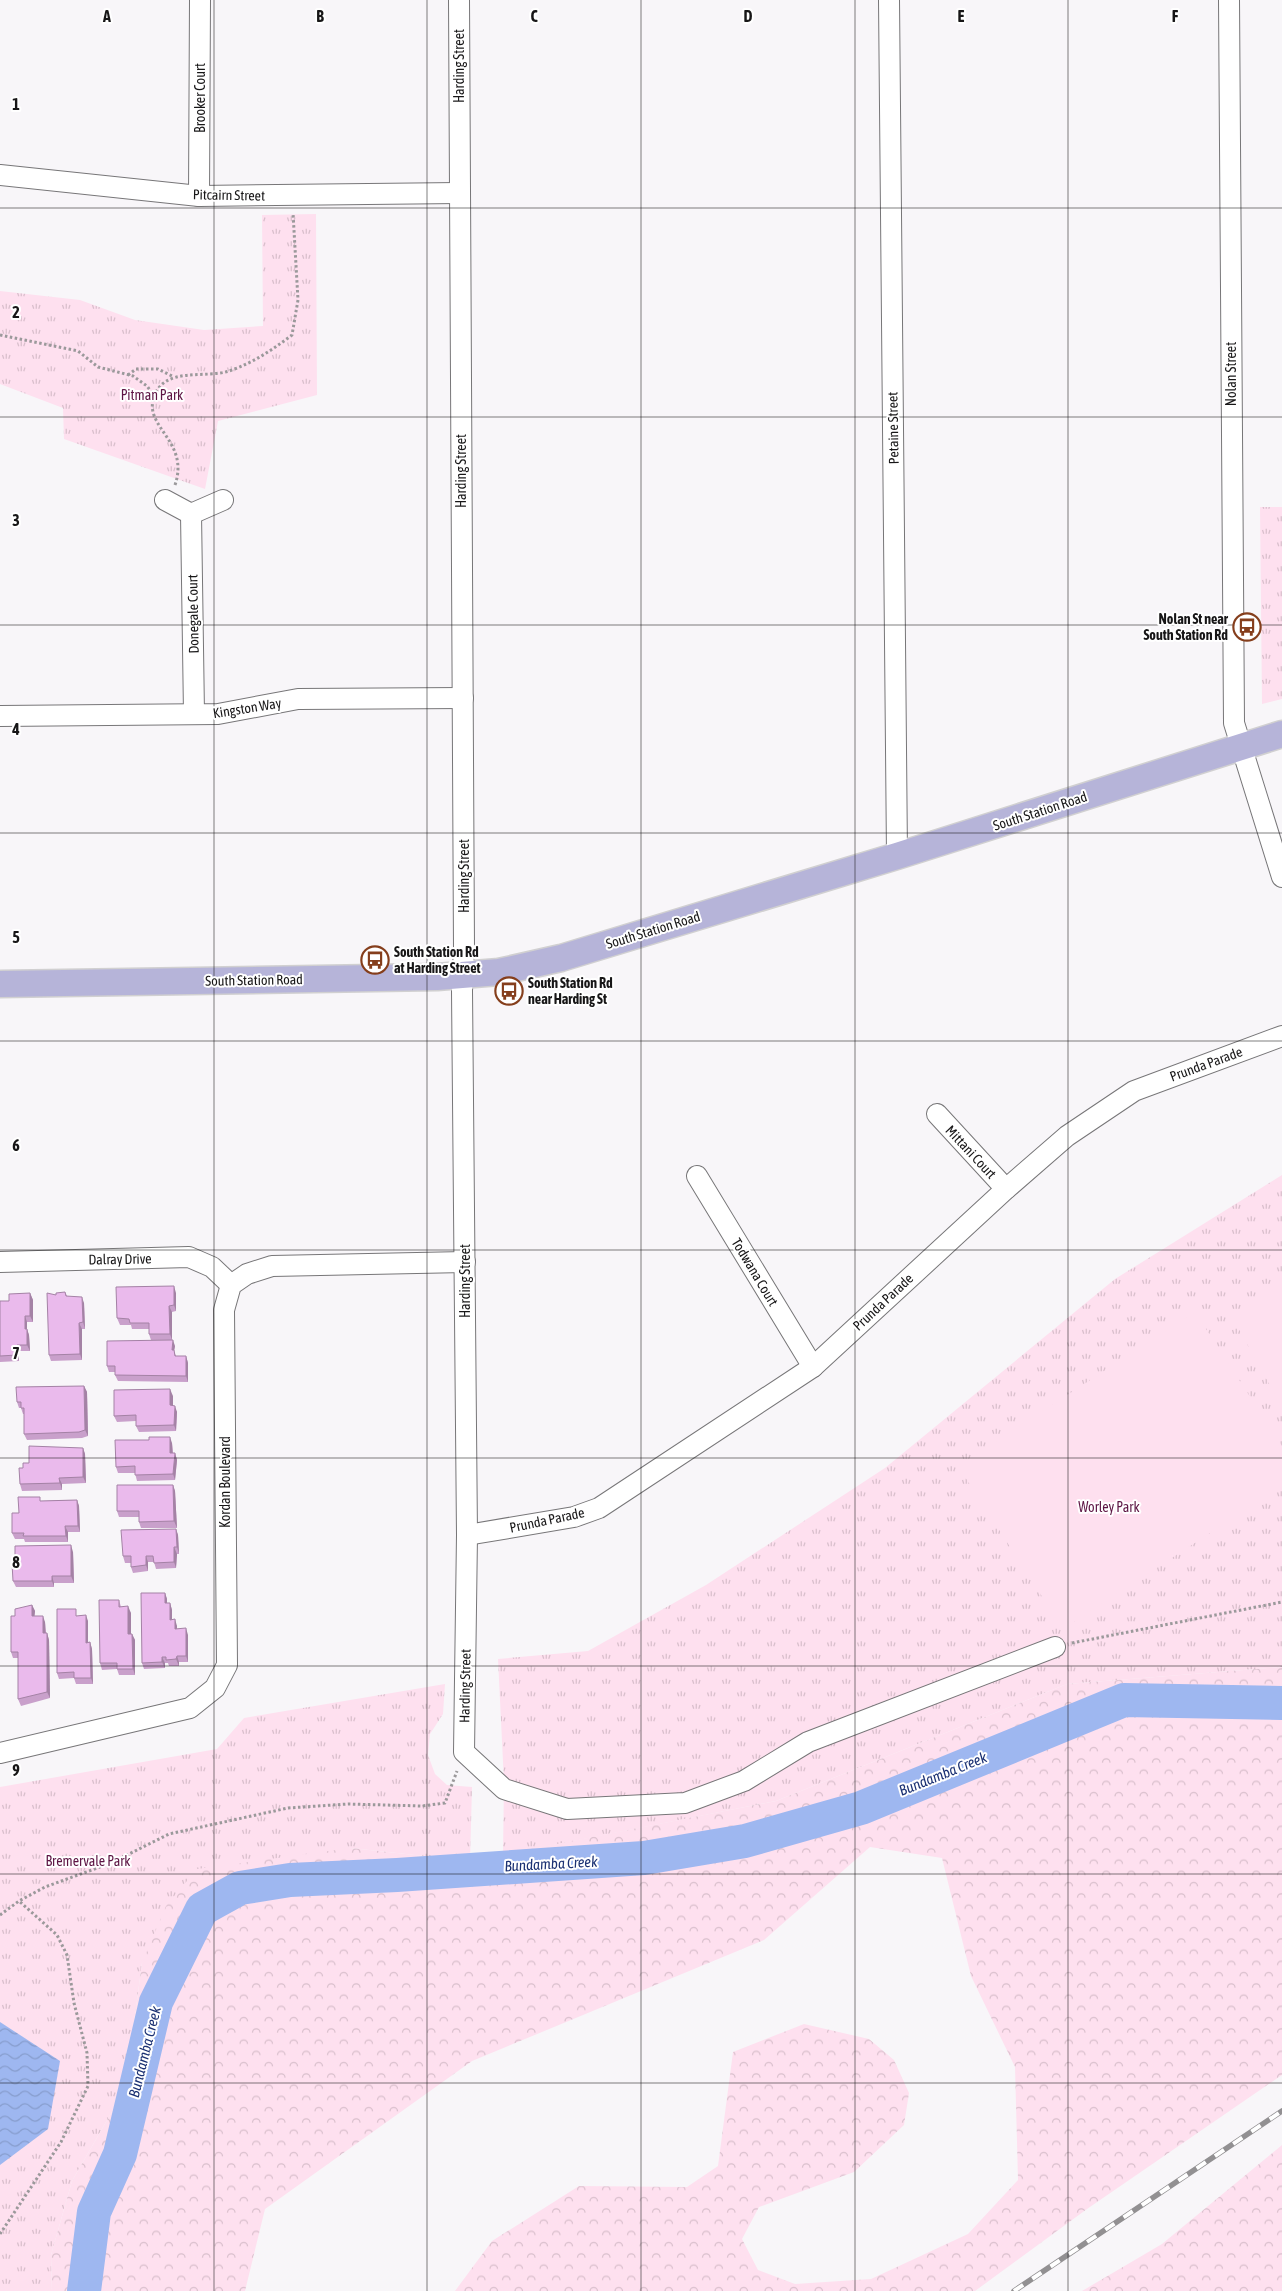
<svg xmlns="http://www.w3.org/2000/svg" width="1282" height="2291" viewBox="0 0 1282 2291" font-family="'Asap Condensed',sans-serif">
<defs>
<pattern id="grass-tufts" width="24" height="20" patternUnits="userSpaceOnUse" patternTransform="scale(1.25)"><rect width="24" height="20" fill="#fee0ef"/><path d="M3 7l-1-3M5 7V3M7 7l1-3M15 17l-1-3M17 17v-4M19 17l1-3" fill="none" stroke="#d9bfcc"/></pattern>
<pattern id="forest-crowns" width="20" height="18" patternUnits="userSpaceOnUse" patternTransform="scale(1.25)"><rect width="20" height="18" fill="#fee0ef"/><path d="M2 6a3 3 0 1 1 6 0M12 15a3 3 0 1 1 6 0" fill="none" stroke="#d9bfcc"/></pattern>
<pattern id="water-waves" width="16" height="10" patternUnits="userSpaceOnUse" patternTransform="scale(1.25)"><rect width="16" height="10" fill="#9eb7f0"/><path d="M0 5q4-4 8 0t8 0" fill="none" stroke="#879dcd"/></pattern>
</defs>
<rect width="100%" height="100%" fill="#f8f6f9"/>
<!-- grass -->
<g fill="url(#grass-tufts)">
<polygon points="316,214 317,395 218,421 205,489 64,439 63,408 0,384 0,291 80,300 135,320 204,330 263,326 262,215"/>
<polygon points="1260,507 1282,507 1282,699 1262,704"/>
<polygon points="1282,1175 1282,1667 1067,1684 776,1801 503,1855 504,1782 498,1659 588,1651 706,1585 885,1468 1115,1279"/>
<polygon points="445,1684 443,1714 430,1734 428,1755 435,1774 447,1785 472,1787 470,1861 351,1848 142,1963 125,2089 72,2181 51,2255 52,2291 0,2291 0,1787 217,1749 244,1718"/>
</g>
<!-- forest -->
<g fill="url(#forest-crowns)">
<polygon points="1282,1667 1282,2075 1087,2209 975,2291 455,2291 492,2241 579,2186 687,2187 718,2166 733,2052 804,2024 869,2039 894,2060 909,2093 904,2125 854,2172 759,2207 742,2239 758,2270 795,2284 871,2279 968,2234 1018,2180 1015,2067 971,1976 942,1858 870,1847 764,1940 472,2061 265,2209 245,2291 52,2291 51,2255 72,2181 125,2089 142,1963 166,1906 197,1869 351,1848 470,1861 776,1801 1067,1684"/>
<polygon points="1282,2145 1282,2291 1082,2291 1162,2244"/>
</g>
<!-- pitch -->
<g fill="#fee0ef">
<polygon points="1282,1287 1282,1407 1231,1315"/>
<polygon points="1195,1312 1282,1446 1282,1486 1063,1629 958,1466"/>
</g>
<!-- water -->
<polygon fill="url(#water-waves)" points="0,2022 60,2061 48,2129 0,2165"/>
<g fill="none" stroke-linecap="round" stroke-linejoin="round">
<!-- river -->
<polyline stroke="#9eb7f0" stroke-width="34" points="84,2291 94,2212 120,2154 156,2002 202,1909 240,1888 290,1880 397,1875 644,1858 745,1841 861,1808 1124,1700 1282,1703"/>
<!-- minor casing -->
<g stroke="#777678" stroke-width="22">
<g id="minor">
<polyline points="459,0 464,947 462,991 467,1535 464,1752 504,1789 567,1809 685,1803 744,1781 808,1742 1055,1647"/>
<polyline points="889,0 897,856"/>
<polyline points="1229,0 1234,723 1282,877"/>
<polyline points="0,175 199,196 459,193"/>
<polyline points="199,196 200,0"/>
<polyline points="165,500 191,514 223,500"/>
<polyline points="191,514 194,714"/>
<polyline points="0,716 218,714 298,699 463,698"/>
<polyline points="937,1114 1006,1189"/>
<polyline points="697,1176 813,1367"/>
<polyline points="0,1262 189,1257 212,1267 231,1285"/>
<polyline points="467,1535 574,1517 599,1508 813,1367 1006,1189 1067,1136 1134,1091 1282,1036"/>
<polyline points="0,1753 190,1708 215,1688 227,1665 224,1310 231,1285 247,1274 272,1266 465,1262"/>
</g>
</g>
<!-- major casing -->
<g stroke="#d1d0d1" stroke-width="29">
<polyline id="major" points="0,984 437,977 499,972 561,958 897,856 1282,734"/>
</g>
<!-- path -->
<g stroke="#9b999b" stroke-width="3" stroke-dasharray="2.5 2.5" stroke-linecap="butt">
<polyline points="0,335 78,351 98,367 133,376 147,386 154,396"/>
<polyline points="128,375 136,369 158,369 174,377"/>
<path d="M175,485C190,441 143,427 154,397C164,366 205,379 229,371C253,363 272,350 292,335L298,300L293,213"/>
<polyline points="1072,1643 1282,1602"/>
<polyline points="0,1915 19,1901 45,1887 111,1863 169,1834 288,1808 348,1804 422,1806 445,1803 457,1771"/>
<polyline points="0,2234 61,2142 88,2086 87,2053 74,2003 67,1955 57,1935 19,1901"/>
</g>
<!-- minor -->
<use href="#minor" stroke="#fff" stroke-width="20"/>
<!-- major -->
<use href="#major" stroke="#b6b4d9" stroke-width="26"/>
<!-- rail casing -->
<g stroke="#929092" stroke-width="5.5">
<polyline id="rail" points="1014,2291 1282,2111"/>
</g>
<!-- rail -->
<use href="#rail" stroke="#fff" stroke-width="4" stroke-dasharray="11" stroke-linecap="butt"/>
</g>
<!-- wall -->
<g fill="#c9a0cb">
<polygon points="65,1292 67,1296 84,1303 85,1329 82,1329 82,1360 51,1361 49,1355"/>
<polygon points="30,1293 33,1300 33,1322 27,1322 27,1329 29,1335 30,1351 19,1351 19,1361 0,1362 0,1301 9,1301"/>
<polygon points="176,1293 176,1311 172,1312 172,1340 151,1340 149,1334 149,1329 132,1329 131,1325 120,1325 117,1318"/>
<polygon points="175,1346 174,1351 176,1356 186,1356 188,1363 188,1382 118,1381 115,1375 115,1372 109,1372 107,1366"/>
<polygon points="84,1386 87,1392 88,1436 82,1438 27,1440 24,1434 24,1414 23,1414 21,1408 19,1408 17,1402"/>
<polygon points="173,1396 173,1406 177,1412 176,1431 139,1432 136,1426 136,1421 117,1422 114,1416"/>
<polygon points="172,1443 173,1453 175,1453 177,1460 175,1480 137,1481 135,1473 118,1473 116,1467"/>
<polygon points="83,1448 85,1454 86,1483 62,1484 62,1490 22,1491 20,1484 23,1468 29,1463"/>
<polygon points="173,1485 175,1491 177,1528 141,1528 139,1522 139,1517 119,1517 117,1511"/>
<polygon points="77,1500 79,1506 80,1532 68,1532 68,1542 25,1542 24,1539 15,1539 12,1533 19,1513 41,1501"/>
<polygon points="176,1529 178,1535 179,1554 177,1554 176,1568 156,1569 154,1562 148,1562 148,1571 133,1573 131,1567 131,1563 125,1563 123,1556"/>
<polygon points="73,1552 74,1583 54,1583 54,1587 16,1587 13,1581"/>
<polygon points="165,1593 167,1599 167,1603 170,1603 172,1610 172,1620 177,1626 177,1629 188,1635 188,1662 179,1662 179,1666 169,1666 168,1663 165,1663 165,1668 144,1669 142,1663"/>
<polygon points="119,1600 121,1607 131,1613 131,1634 132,1634 135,1640 135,1675 119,1675 117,1669 102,1670 100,1663"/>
<polygon points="32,1605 35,1611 34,1616 45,1622 46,1633 47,1633 49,1640 50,1698 21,1706 18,1699 18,1658 13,1658 11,1652 15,1616"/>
<polygon points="79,1616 88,1621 88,1642 90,1642 92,1649 93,1684 76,1684 74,1678 59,1679 57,1673"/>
</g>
<!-- shaded-wall -->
<g fill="#a482a5">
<polygon points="174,1286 176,1293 176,1311 174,1305"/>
<polygon points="30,1293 33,1300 33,1322 30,1316"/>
<polygon points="82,1297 84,1303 85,1329 83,1322"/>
<polygon points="169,1306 172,1312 172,1340 170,1334"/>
<polygon points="25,1316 27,1322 27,1329 29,1335 30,1351 27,1345 25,1329"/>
<polygon points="79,1323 82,1329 82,1360 80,1354"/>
<polygon points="173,1340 175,1346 174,1351 177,1362 172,1350"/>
<polygon points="17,1345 19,1351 19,1361 17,1355"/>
<polygon points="186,1356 188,1363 188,1382 186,1376"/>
<polygon points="84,1386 87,1392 88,1436 85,1430"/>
<polygon points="170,1389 173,1396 173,1412 170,1405"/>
<polygon points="175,1406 177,1412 176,1431 174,1425"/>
<polygon points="170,1437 172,1443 173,1460 170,1453"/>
<polygon points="83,1448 85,1454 86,1483 83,1477"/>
<polygon points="175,1453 177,1460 175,1480 173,1474"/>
<polygon points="59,1478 62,1484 62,1490 60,1483"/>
<polygon points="173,1485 175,1491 177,1528 174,1521"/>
<polygon points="77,1500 79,1506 80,1532 78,1526"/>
<polygon points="65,1526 68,1532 68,1542 66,1536"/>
<polygon points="176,1529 178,1535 179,1554 177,1547"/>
<polygon points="71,1545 73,1552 74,1583 71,1576"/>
<polygon points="174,1547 177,1554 176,1568 174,1562"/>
<polygon points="146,1556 148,1562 148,1571 146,1565"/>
<polygon points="52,1576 54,1583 54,1587 52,1581"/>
<polygon points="165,1593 167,1599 167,1610 165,1603"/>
<polygon points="170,1603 172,1610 172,1626 170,1620"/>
<polygon points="32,1605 35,1611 34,1622 32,1616"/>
<polygon points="128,1606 131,1613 131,1640 128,1634"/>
<polygon points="86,1615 88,1621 88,1649 86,1643"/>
<polygon points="43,1616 45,1622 46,1640 43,1633"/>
<polygon points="175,1619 177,1626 177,1635 175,1629"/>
<polygon points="186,1628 188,1635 188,1662 186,1656"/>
<polygon points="47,1633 49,1640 50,1698 47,1692"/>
<polygon points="132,1634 135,1640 135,1675 133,1669"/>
<polygon points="90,1642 92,1649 93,1684 91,1678"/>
<polygon points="177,1656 179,1662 179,1666 176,1659"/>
<polygon points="162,1657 165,1663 165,1668 162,1662"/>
</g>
<!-- building -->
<g fill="#eabaec" stroke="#a482a5">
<polygon points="174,1286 174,1305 169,1306 170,1334 149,1334 149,1323 130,1323 129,1319 117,1318 116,1287"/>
<polygon points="65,1292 66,1296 82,1297 83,1322 79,1323 80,1354 49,1355 47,1293 56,1295 56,1293"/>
<polygon points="30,1293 30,1316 25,1316 25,1329 27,1329 27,1345 17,1345 17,1355 0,1356 0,1301 9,1301 9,1294"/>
<polygon points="173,1340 172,1350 174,1350 175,1356 186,1356 186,1376 115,1375 115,1366 107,1366 107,1341"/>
<polygon points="84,1386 85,1430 79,1432 24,1434 24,1408 21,1408 21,1402 17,1402 16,1387"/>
<polygon points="170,1389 170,1405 175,1406 174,1425 136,1426 136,1415 114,1416 114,1390"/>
<polygon points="149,1437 170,1437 170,1453 175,1453 173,1474 135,1475 135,1466 116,1467 115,1440 149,1440"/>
<polygon points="29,1446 83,1448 83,1477 59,1478 60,1483 20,1484 19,1468 23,1468 23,1463 29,1463"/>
<polygon points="117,1485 173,1485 174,1521 139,1522 139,1511 117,1511"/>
<polygon points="18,1497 40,1497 40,1501 77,1500 78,1526 65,1526 66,1536 23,1536 24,1533 12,1533 12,1513 19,1513"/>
<polygon points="176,1529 177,1547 174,1547 174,1562 154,1563 153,1556 146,1556 146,1565 131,1567 131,1556 123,1556 121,1530"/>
<polygon points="71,1545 71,1576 52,1576 52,1581 13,1581 12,1563 15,1563 15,1546"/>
<polygon points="141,1593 165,1593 165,1603 170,1603 170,1620 175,1619 175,1629 186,1628 186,1656 177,1656 176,1659 166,1660 166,1657 162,1657 162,1662 142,1663"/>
<polygon points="99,1600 119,1600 119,1607 128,1606 128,1634 132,1634 133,1669 117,1669 117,1663 100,1663"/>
<polygon points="32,1605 32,1616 43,1616 43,1633 47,1633 47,1692 18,1699 18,1652 11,1652 11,1616 15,1616 15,1609"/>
<polygon points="57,1609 76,1609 76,1616 86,1615 86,1643 90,1642 91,1678 74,1678 74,1672 57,1673"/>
</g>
<!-- grid -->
<path fill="none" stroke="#171617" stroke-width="1" stroke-opacity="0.55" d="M214,0V2291M427,0V2291M641,0V2291M855,0V2291M1068,0V2291M0,208H1282M0,417H1282M0,625H1282M0,833H1282M0,1041H1282M0,1250H1282M0,1458H1282M0,1666H1282M0,1874H1282M0,2083H1282"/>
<!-- icons -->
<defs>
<g id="bus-ring" transform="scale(1.4375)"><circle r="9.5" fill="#fff" stroke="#853e1c" stroke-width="1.5"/><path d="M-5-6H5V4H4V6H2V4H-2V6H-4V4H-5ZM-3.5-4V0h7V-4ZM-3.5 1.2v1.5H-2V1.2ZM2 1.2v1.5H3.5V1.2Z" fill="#853e1c"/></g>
</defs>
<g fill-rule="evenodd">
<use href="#bus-ring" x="1247" y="627"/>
<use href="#bus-ring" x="375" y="960"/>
<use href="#bus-ring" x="509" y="991"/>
</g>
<g text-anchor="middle" stroke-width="4" stroke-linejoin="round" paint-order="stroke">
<!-- street labels -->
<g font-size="14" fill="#171617" stroke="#fff">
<text transform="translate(459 66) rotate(-90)" y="5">Harding Street</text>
<text transform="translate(200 98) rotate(-90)" y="5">Brooker Court</text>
<text transform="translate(229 195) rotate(1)" y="5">Pitcairn Street</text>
<text transform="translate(1231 374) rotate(-90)" y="5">Nolan Street</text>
<text transform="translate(893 428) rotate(-91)" y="5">Petaine Street</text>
<text transform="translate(461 471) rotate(-90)" y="5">Harding Street</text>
<text transform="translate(193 614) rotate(-91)" y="5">Donegale Court</text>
<text transform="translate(247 708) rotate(-9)" y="5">Kingston Way</text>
<text transform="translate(1040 811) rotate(-18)" y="5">South Station Road</text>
<text transform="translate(464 876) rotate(-90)" y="5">Harding Street</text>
<text transform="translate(653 930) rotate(-17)" y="5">South Station Road</text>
<text transform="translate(254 980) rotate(-1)" y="5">South Station Road</text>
<text transform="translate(1206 1064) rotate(-20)" y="5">Prunda Parade</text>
<text transform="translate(971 1152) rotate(47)" y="5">Mittani Court</text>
<text transform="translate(120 1259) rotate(-1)" y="5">Dalray Drive</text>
<text transform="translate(755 1272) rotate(59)" y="5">Todwana Court</text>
<text transform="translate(465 1281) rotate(-90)" y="5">Harding Street</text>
<text transform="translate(883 1302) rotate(-43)" y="5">Prunda Parade</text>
<text transform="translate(225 1482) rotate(-90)" y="5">Kordan Boulevard</text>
<text transform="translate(547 1520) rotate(-12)" y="5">Prunda Parade</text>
<text transform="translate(465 1686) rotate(-89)" y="5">Harding Street</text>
</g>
<!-- park labels -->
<g font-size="14" fill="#5d1544" stroke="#fff">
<text x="152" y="400">Pitman Park</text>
<text x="1109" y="1512">Worley Park</text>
<text x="88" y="1866">Bremervale Park</text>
</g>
<!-- poi labels -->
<g font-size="14" font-weight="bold" fill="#171617" stroke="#fff" text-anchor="start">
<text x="1228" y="624" text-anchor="end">Nolan St near<tspan x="1228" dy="16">South Station Rd</tspan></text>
<text x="394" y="957">South Station Rd<tspan x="394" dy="16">at Harding Street</tspan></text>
<text x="528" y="988">South Station Rd<tspan x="528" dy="16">near Harding St</tspan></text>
</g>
<!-- water labels -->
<g font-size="15" font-style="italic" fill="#1b3173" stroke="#fff">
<text transform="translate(943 1774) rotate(-22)" y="5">Bundamba Creek</text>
<text transform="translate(551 1864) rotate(-3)" y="5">Bundamba Creek</text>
<text transform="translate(145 2052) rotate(-76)" y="5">Bundamba Creek</text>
</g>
</g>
<g font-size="16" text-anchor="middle" font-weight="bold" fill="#171617" stroke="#fff" stroke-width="4" stroke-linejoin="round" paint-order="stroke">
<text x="107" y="22">A</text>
<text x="320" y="22">B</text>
<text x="534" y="22">C</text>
<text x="748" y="22">D</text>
<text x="961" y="22">E</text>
<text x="1175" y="22">F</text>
<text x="16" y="110">1</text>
<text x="16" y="318">2</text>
<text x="16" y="526">3</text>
<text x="16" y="735">4</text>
<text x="16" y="943">5</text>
<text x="16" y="1151">6</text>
<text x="16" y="1359">7</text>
<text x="16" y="1568">8</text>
<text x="16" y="1776">9</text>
</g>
</svg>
